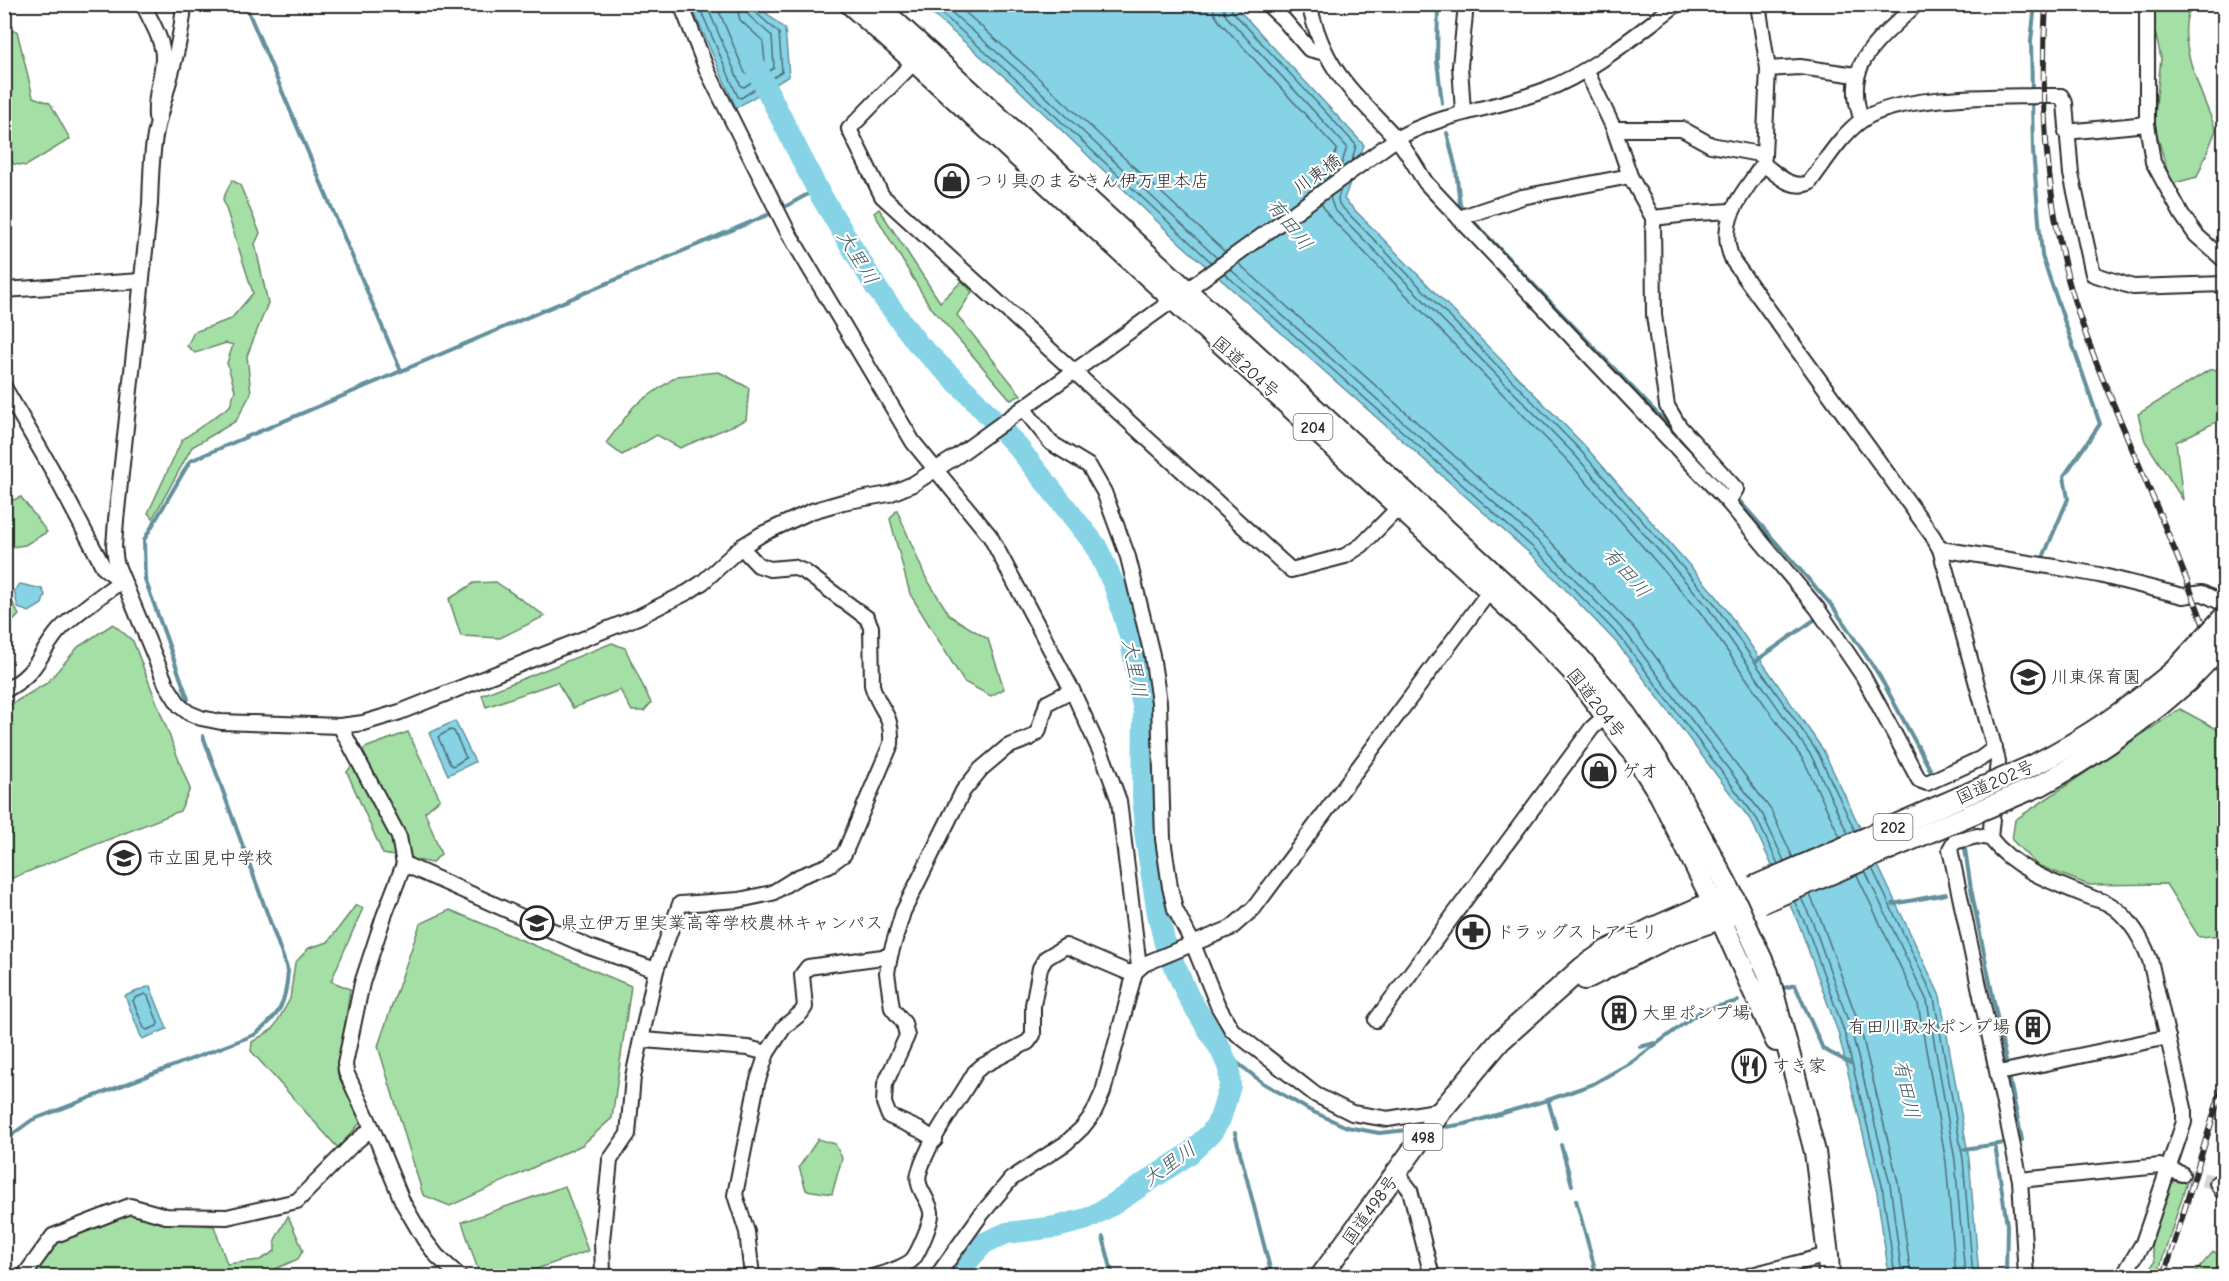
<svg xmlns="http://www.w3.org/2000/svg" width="2229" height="1281" viewBox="0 0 2229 1281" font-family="'Comic Neue','Klee One',sans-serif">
<rect width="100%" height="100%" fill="#fff"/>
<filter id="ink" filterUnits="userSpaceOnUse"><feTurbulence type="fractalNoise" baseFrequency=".0167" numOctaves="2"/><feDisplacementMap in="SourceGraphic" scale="12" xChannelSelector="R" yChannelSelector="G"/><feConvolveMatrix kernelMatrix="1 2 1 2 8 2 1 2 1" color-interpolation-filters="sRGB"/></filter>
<g filter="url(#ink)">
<!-- green -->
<g fill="#a4dfa5" stroke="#688568" stroke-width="1.5">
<path d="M2158,5H2192C2172,36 2204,98 2216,130L2197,177L2171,184L2154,124L2161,58L2152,18Z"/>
<polygon points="5,23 7,31 17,31 33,97 50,103 70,139 26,166 14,164 5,154"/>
<polygon points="232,180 240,185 260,233 255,244 268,303 247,356 251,393 236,421 192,447 153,518 148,513 182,440 230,406 235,390 227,363 233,345 226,343 195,353 187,346 194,332 231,319 253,293 223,199"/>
<polygon points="879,209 940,302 962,281 972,292 957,315 1021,395 1011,400 929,305 874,213"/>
<polygon points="2224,369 2224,418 2176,442 2183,500 2145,441 2138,414 2209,370"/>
<polygon points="719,372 749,388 746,420 680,448 657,435 622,455 606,443 634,406 677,376"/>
<polygon points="21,497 47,532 25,545 5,548 5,503"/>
<polygon points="897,510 925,576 950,616 988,639 1004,689 991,696 964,682 910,594 890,519"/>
<polygon points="496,582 545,616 500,638 461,636 449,599 474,583"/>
<polygon points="4,585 19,615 5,629 4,629"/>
<polygon points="113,624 133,641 190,789 180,811 5,881 5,708 47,683 78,647"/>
<polygon points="612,643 625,648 651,703 644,711 632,711 620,690 573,708 557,682 486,707 482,695"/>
<polygon points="2180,709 2217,729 2224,753 2224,935 2199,937 2166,884 2089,885 2037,865 2012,840 2015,820"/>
<polygon points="408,732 440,799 425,812 441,854 432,863 383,854 347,772 365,748"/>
<polygon points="356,905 363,908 331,981 350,989 339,1068 361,1122 338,1148 251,1051 252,1042 273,1029 290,999 295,963 309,948 328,942"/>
<polygon points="450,910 631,986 612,1118 582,1145 450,1206 423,1195 378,1046 420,924"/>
<polygon points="818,1139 835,1144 842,1158 832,1194 806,1190 799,1167"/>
<polygon points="2170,1181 2187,1182 2157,1276 2146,1276 2155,1261 2151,1245"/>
<polygon points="565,1186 588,1251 516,1276 480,1276 462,1222"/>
<polygon points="130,1214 171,1222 214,1226 227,1264 260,1260 275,1251 275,1240 288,1216 303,1250 298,1259 271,1271 273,1276 32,1276 58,1241"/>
<polygon points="2213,1252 2224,1254 2224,1273 2221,1276 2192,1276"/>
</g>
<!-- water -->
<g fill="#86d3e6" stroke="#62909b" stroke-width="1.5">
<polygon points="691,5 757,5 785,29 789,76 736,108"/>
<polygon points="922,5 1234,5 1364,145 1344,199 1584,445 1718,598 1823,750 1940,996 1969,1159 1979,1276 1889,1276 1876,1186 1838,1032 1800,927 1752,822 1617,643 1535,558 1181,244 1016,87"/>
<polygon points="20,584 42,589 45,595 42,604 29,612 18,608 14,591"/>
<polygon points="455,721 475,762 448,775 429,733"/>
<polygon points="150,986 167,1029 142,1039 125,996"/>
</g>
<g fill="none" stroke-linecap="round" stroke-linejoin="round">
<!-- shore -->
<g stroke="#4f6e76" stroke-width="1.5">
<polyline points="698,4 738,97 741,98 782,72 779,33 754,11 753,4"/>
<polyline points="706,4 741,86 744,87 774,68 772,36 749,16 745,4"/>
<polyline points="716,4 745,73 748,74 765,64 763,41 740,20 736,4"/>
<polyline points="931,4 1020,83 1211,262"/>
<polyline points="942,4 1025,77 1217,258"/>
<polyline points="956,4 1031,71 1225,252"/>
<polyline points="1213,4 1214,13 1219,21 1337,149 1327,179"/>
<polyline points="1222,4 1226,16 1347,147 1340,169"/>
<polyline points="1230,4 1232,11 1356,145 1352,161"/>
<polyline points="1341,189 1338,198 1339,204 1579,449 1713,602 1818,753 1855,831"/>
<polyline points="1330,197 1334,209 1574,454 1707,606 1812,757 1848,834"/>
<polyline points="1321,203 1328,215 1567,460 1700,612 1804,761 1840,837"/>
<polyline points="1238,263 1550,541 1633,627 1771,810 1793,858"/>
<polyline points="1230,269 1544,547 1626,633 1763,815 1784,861"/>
<polyline points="1224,273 1539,553 1621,638 1757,819 1778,864"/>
<polygon points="450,730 454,731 466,758 453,766 450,764 438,737"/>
<polyline points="1872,868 1934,998 1963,1159 1973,1276"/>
<polyline points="1865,871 1927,1001 1955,1160 1965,1276"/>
<polyline points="1857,875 1918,1004 1946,1162 1956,1276"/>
<polyline points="1810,895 1821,920 1860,1027 1898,1182 1911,1276"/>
<polyline points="1801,898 1813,923 1851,1029 1890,1184 1902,1276"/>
<polyline points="1794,901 1806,925 1844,1031 1882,1185 1895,1276"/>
<polygon points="145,994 148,996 158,1023 157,1026 147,1030 144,1028 133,1001 135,998"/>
</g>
<!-- stream -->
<g stroke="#62909b" stroke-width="4">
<polyline points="245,4 401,371"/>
<polyline points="1438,4 1437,61 1442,103"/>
<polyline points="2032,92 2031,41 2035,4"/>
<polyline points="2032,99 2033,151 2042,256 2100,424 2064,476 2068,499 2044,555"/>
<polyline points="1447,133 1456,169 1460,205 1466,213"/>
<polyline points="781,209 817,189"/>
<polyline points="1471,219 1692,450"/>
<polyline points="1736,497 1833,607 1879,675 1931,771"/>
<polyline points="1756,661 1814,620"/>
<polyline points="188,699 145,579 144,540 190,461 772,213"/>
<polyline points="1965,849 1971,889 2022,1140 2017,1141"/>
<polyline points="1893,904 1946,894"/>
<polyline points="1784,988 1795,985 1823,1049 1850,1063"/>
<polyline points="1640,1047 1655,1043"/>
<polyline points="1221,1050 1263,1083 1309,1110 1347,1127 1379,1133 1418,1129"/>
<polyline points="1548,1100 1556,1128"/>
<polyline points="1446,1127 1465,1124 1548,1100 1593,1084 1632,1062 1701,1011 1738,1001"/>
<polyline points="1235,1133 1272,1276"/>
<polyline points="1995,1144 2007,1225 2006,1276"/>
<polyline points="1561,1145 1572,1185"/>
<path d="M4,1149L14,1133L32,1120L254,1035C280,1016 286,1003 288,971L203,736"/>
<polyline points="1964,1149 2005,1143"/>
<polyline points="1576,1200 1597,1276"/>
<polyline points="1103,1237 1113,1276"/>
</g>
<!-- river -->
<polyline stroke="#86d3e6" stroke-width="22" points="753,62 817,189 877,289 918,344 971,396 1017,446 1096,546 1115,587 1130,636 1144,712 1143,797 1145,832 1158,914 1165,944 1188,996 1221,1050 1229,1068 1230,1086 1220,1119 1211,1133 1189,1154 1112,1205 1087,1219 1056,1227 1007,1233 984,1243 954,1276"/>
<!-- minor-tunnel -->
<polyline stroke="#d5d5d5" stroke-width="14" stroke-dasharray="14 7" stroke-linecap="butt" points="2182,1174 2217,1183"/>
<!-- minor casing -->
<g stroke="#2b2b2b" stroke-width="18">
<g id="minor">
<path d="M143,4C150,20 163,39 163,57C163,77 154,94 156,117"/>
<path d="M184,4C181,47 167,85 157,126C151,151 151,179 150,204L116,520L114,546L116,563L166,684L180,706L189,713L201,718L221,722L340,726L363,723L400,712L638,617L688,592L703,582L741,547L762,534L812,511L843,502L889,494L913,484L957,456L1396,139C1443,112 1496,109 1545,90C1594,71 1635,35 1677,4"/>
<polyline points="681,4 707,70 788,232 913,442 990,536 1072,690 1105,762 1119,801 1139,967"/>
<polyline points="1267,4 1284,20 1309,49 1325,53"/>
<path d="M1309,4C1325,72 1351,89 1395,137C1407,150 1416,168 1426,183L1728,502L1817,608L1863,676L1919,780L1927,783L1980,759L1995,748"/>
<path d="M1758,4L1768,69L1764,155L1763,164C1742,196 1715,221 1733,261L1932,535L1940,549L1998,761L1990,838"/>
<polyline points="2147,4 2147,124 2153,162 2182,215 2196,235 2224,260"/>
<polyline points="920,56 849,129 882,196 1291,570 1345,556 1362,545 1405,501"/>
<polyline points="1768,69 1800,67 1856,75"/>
<polyline points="1586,70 1614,129 1630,176 1653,218 1697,213 1731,211"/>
<polyline points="2047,96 2061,96 2065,103 2071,174 2093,274 2133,287 2224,284"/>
<polyline points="1463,112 1460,66 1466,4"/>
<path d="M1862,120C1840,63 1880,41 1916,4"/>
<polyline points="1614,129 1682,129 1711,145 1764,155"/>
<polyline points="2066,132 2147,124"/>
<path d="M1763,164C1777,174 1790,190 1809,183C1825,162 1840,136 1862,120C1898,95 1994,97 2039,96"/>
<polyline points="1459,218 1522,197 1630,176"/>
<polyline points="1653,218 1654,315 1667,406 1679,426 1736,489 1728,502"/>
<polyline points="4,290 141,281"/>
<path d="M4,387L51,468L104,568L122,581C105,592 68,619 56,634C36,660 37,673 4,691"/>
<polyline points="1023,408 1051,443 1089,466 1104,492 1128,557 1152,655 1159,702 1163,839 1170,887 1175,909 1193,944 1218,1006 1232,1030 1316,1095 1352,1113 1388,1119 1442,1110"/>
<polyline points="1940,549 2055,567 2099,575 2183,596 2202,593 2224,604"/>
<polyline points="340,726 399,837 404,864 384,916 362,983 345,1064 346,1072 372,1128 403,1203 424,1239 437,1256 459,1276"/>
<polyline points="404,864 589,947 656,970"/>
<polyline points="1376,1020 1592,728 1611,711"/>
<polyline points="643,1040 748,1048 767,1053"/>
<polyline points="1999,1073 2168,1037"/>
<polyline points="935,1140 920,1130 889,1116 884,1103 885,1084 907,1036 904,1023 892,1008 887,973 890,956 903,912 963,791 981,769 1007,747 1030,738 1038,732 1047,703 1072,690"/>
<polyline points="1397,1173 1410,1190 1432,1276"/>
<polyline points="2020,1180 2160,1166 2182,1174"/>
<polyline points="2217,1183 2224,1194"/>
<polyline points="24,1276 53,1236 130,1206 166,1216 227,1217 297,1201 351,1146 372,1128"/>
<path d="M603,1276L602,1241L610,1160L628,1134L633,1077L656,970L680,904L739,900L772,893L798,877L829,865L844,854L891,744C893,713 879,711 872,685L871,627L867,618L805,572L793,567L770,569L758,565L741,547"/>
<polyline points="752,1276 747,1232 735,1195 757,1083 767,1053 784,1027 801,1013 805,1007 802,975 808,967 890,956"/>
<polyline points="817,1276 831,1276"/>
<path d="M875,1276C884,1274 907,1266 913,1259C918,1253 933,1220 931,1212C929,1198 915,1188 919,1173C930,1137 957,1104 975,1072L982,1066L1028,1042L1033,1035V1005L1040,968L1046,958L1066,946L1127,972H1135"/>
<polyline points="937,1276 980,1216 1011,1179 1066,1143 1082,1128 1093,1114 1103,1092 1135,972 1144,964 1231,928 1254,908 1494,585"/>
<polyline points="1748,1276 1828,1255"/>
<path d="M2026,1276L2020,1180L1950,849L1954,842L1977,836L1990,838C2016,871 2057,884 2095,899C2122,904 2141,936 2150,960L2184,1108V1122L2143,1243L2123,1276"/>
</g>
</g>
<!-- highway casing -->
<g stroke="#2b2b2b" stroke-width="24">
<g id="highway">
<polyline points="850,4 915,62 1537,634 1573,672 1632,751 1660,795 1713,902 1776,1041"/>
<polyline points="876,4 1532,609 1577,655 1619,705 1671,780 1732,894 1768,973 1815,1152 1828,1255 1829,1276"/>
<path d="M2032,766C2087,738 2127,710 2174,671"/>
<path d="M2041,785C2094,756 2142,722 2187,682"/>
<polyline points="1585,979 1671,936 1731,915"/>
<polyline points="1321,1276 1442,1110 1500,1041 1583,967 1606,951 1653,928 1724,897"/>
</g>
</g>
<!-- minor -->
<use href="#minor" stroke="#fff" stroke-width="14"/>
<!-- highway -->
<use href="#highway" stroke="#fff" stroke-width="20"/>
<!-- rail casing -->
<g stroke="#2b2b2b" stroke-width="6">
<g id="rail">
<path d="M2046,4C2040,99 2045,187 2068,279C2084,338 2110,396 2134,453C2166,529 2199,605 2224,685"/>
<polyline points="2164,1276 2224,1081"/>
</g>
</g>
<!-- rail -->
<use href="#rail" stroke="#fff" stroke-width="4" stroke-dasharray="11" stroke-linecap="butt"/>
<!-- highway-bridge casing -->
<g stroke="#2b2b2b" stroke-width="24" stroke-linecap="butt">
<g id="highway-bridge">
<polyline points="2174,671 2224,617"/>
<polyline points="2187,682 2224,643"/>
<polyline points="1753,887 2032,766"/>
<polyline points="1761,903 2041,785"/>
</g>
</g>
<!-- highway-bridge -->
<use href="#highway-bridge" stroke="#fff" stroke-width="20"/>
</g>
</g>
<!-- icons -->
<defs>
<g id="shop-ring" transform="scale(1.725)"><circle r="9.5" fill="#fff" stroke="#2b2b2b" stroke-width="1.5"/><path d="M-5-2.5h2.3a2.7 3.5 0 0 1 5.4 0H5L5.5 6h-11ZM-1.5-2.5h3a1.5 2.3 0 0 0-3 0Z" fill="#2b2b2b"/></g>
<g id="school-ring" transform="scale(1.725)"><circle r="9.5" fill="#fff" stroke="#2b2b2b" stroke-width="1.5"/><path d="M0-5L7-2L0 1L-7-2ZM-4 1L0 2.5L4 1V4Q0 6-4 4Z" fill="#2b2b2b"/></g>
<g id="pharmacy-ring" transform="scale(1.725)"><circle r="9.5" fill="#fff" stroke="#2b2b2b" stroke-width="1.5"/><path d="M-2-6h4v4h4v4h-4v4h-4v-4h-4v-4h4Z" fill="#2b2b2b"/></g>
<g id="building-ring" transform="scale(1.725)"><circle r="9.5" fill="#fff" stroke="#2b2b2b" stroke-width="1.5"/><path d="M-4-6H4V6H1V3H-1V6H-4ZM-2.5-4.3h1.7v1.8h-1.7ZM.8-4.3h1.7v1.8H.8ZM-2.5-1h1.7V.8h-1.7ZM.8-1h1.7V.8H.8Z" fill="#2b2b2b"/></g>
<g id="restaurant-ring" transform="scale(1.725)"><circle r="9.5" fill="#fff" stroke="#2b2b2b" stroke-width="1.5"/><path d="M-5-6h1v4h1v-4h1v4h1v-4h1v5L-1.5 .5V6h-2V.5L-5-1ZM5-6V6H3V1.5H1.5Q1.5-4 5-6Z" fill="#2b2b2b"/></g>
</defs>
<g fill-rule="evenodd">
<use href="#shop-ring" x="952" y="181"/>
<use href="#school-ring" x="2028" y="677"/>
<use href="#shop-ring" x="1599" y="771"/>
<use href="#school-ring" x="124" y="858"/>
<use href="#school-ring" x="537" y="923"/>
<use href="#pharmacy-ring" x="1473" y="932"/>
<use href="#building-ring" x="1619" y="1013"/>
<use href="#building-ring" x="2033" y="1027"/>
<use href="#restaurant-ring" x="1749" y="1066"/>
</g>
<g text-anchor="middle" stroke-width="4.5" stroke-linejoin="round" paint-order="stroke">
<!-- shield labels -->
<g fill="#fff" stroke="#6b6b6b" stroke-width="1.5">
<rect x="1293.5" y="414" width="39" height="26" rx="4.5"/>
<rect x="1873.5" y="814" width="39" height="26" rx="4.5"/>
<rect x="1403.5" y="1124" width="39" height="26" rx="4.5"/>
</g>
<g font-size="16" font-weight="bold" fill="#2b2b2b">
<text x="1313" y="433">204</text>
<text x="1893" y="833">202</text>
<text x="1423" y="1143">498</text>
</g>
<!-- street labels -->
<g font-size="18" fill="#2b2b2b" stroke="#fff">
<text transform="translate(1317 174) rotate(-36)" y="6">川東橋</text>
<text transform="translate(1246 367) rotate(42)" y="6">国道204号</text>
<text transform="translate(1596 703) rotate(52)" y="6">国道204号</text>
<text transform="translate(1995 782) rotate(-24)" y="6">国道202号</text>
<text transform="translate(1370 1210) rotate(-54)" y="6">国道498号</text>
</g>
<!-- poi labels -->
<g font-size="18" fill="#2b2b2b" stroke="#fff" text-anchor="start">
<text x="975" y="187">つり具のまるきん伊万里本店</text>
<text x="2051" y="683">川東保育園</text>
<text x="1622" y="777">ゲオ</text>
<text x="147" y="864">市立国見中学校</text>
<text x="560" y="929">県立伊万里実業高等学校農林キャンパス</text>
<text x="1496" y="938">ドラッグストアモリ</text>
<text x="1642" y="1019">大里ポンプ場</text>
<text x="2010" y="1033" text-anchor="end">有田川取水ポンプ場</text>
<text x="1772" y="1072">すき家</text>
</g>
<!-- water labels -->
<g font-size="20" font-style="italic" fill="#465d63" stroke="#fff">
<text transform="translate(1290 224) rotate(52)" y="7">有田川</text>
<text transform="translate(858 257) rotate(59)" y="7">大里川</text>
<text transform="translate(1627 572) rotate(49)" y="7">有田川</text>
<text transform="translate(1135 668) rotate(79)" y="7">大里川</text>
<text transform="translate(1907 1089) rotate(78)" y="7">有田川</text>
<text transform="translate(1169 1164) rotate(-36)" y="7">大里川</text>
</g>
</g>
<!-- margin -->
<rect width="2229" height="1281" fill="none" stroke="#fff" stroke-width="24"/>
<rect x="12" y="12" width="2205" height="1257" fill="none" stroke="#2b2b2b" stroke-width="2" filter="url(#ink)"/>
</svg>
